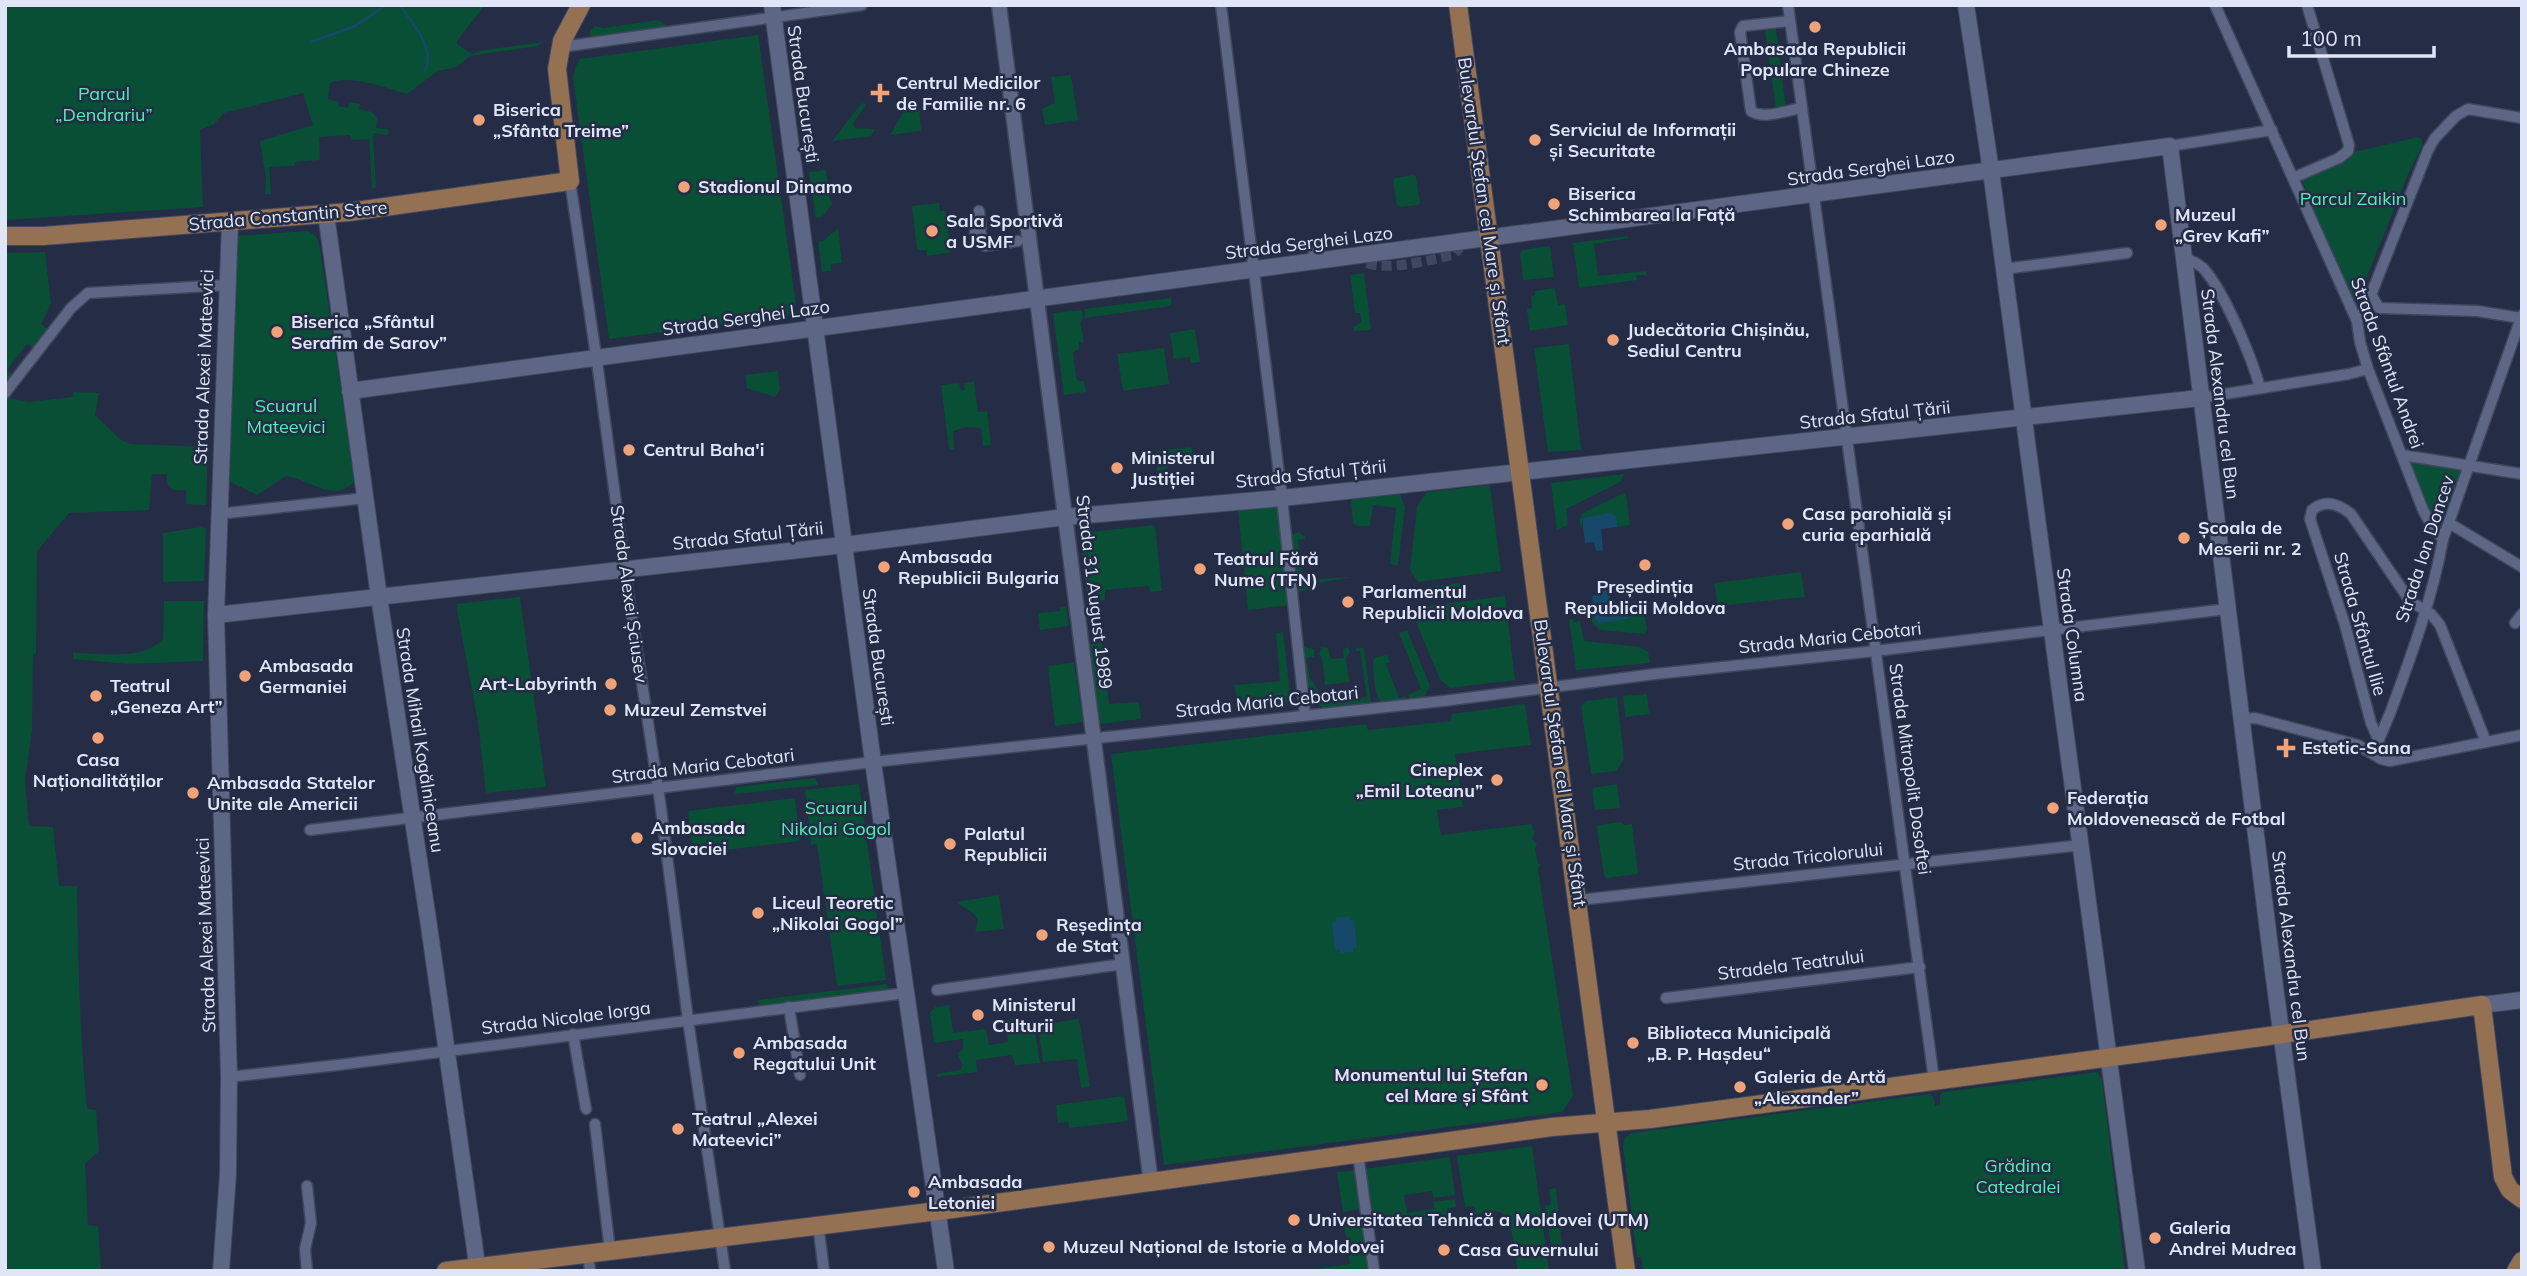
<svg xmlns="http://www.w3.org/2000/svg" width="2527" height="1276" viewBox="0 0 2527 1276" font-family="Mulish,sans-serif">
<rect width="100%" height="100%" fill="#242c46"/>
<!-- green -->
<g fill="#084f36">
<path d="M5,5H485L457,41V44L472,54L484,50L543,42L538,46L470,56L457,67L438,71L407,94C385,88 352,74 330,83L328,99L339,102V106L348,108L349,102L360,104L359,109L372,112L377,118L376,128L389,130L388,135L373,133L376,188H372L369,139L351,140L350,135L319,137L320,160L295,162L294,166L269,167L271,194H265L266,177L260,141L313,125L303,93L224,113L214,124L200,130L203,207L5,220Z"/>
<polygon points="658,20 668,27 592,37 589,33 595,26 603,28"/>
<polygon points="1776,29 1786,109 1776,110 1765,30"/>
<polygon points="758,35 796,304 788,316 609,339 573,78 576,66 580,59"/>
<polygon points="1071,75 1078,120 1045,125 1042,109 1055,103 1051,77"/>
<polygon points="862,103 866,105 853,123 855,128 875,129 871,136 832,141"/>
<polygon points="919,105 921,131 890,135 907,107"/>
<polygon points="2418,137 2422,140 2422,146 2408,174 2360,294 2347,301 2301,177 2354,152"/>
<polygon points="826,170 830,201 833,203 822,217 816,218 809,172"/>
<polygon points="1414,175 1416,177 1420,203 1418,205 1400,207 1397,205 1393,180 1395,178"/>
<polygon points="939,203 940,211 946,211 951,252 927,256 926,250 917,250 912,206"/>
<polygon points="838,228 842,263 831,264 831,271 822,272 818,242 823,241"/>
<path d="M307,231C317,234 318,240 320,249L355,481C333,504 312,480 286,476L257,495L224,479L234,236Z"/>
<polygon points="1628,236 1628,238 1594,244 1598,276 1647,271 1646,275 1636,275 1637,280 1579,288 1573,243"/>
<polygon points="1550,246 1554,277 1523,280 1520,253 1523,250"/>
<polygon points="45,252 51,304 41,324 49,330 35,349 27,344 7,370 14,376 5,387 5,253"/>
<polygon points="1364,273 1371,330 1354,331 1354,327 1361,322 1360,313 1355,313 1350,275"/>
<polygon points="1555,288 1558,305 1565,304 1568,325 1530,331 1527,309 1532,308 1531,296 1535,295 1535,291"/>
<polygon points="1171,298 1171,306 1085,318 1084,309"/>
<polygon points="1082,310 1083,318 1080,322 1084,342 1079,342 1079,349 1073,352 1076,378 1079,381 1084,381 1086,392 1064,395 1053,313"/>
<polygon points="1195,329 1200,362 1191,363 1190,357 1174,359 1170,333"/>
<polygon points="1569,344 1581,450 1548,452 1534,348"/>
<polygon points="1164,348 1169,384 1123,391 1117,354"/>
<polygon points="778,371 780,390 775,397 747,388 745,375"/>
<polygon points="974,381 978,412 987,411 991,445 983,446 981,428 967,427 953,431 954,449 949,450 941,385 959,383 961,390 965,390 964,383"/>
<path d="M74,392L99,393L95,415L120,439L130,444L208,447L206,505L186,504V490H173L168,485L166,474H152L149,510L69,513L37,551L36,653L33,654L32,731L25,781L29,826L53,827L59,886H77C78,961 80,1035 87,1109L96,1110L99,1151L85,1164L88,1225L98,1226L101,1271H5V397L29,402L73,397Z"/>
<polygon points="1191,447 1195,456 1206,457 1175,460 1166,470 1157,471 1155,455 1158,451"/>
<path d="M2414,460L2460,470L2461,473L2448,515C2442,520 2436,519 2430,515L2409,466Z"/>
<polygon points="1624,474 1620,482 1566,509 1568,525 1557,530 1551,483"/>
<polygon points="1490,485 1501,571 1418,582 1410,570 1417,507 1427,492"/>
<polygon points="1395,491 1400,494 1405,507 1398,566 1390,564 1396,508 1373,505 1370,526 1357,526 1353,523 1351,501 1355,497"/>
<polygon points="1624,493 1626,494 1630,525 1618,527 1616,516 1582,518 1582,530 1579,520 1583,513"/>
<polygon points="1272,505 1279,510 1290,605 1248,610 1238,510"/>
<polygon points="1155,525 1162,591 1150,592 1149,586 1105,590 1105,600 1088,603 1080,533"/>
<polygon points="201,527 206,529 204,581 163,582 163,533"/>
<polygon points="1299,532 1305,537 1305,539 1298,540 1302,575 1316,579 1353,577 1312,584 1312,587 1295,594 1290,535"/>
<polygon points="1801,572 1805,597 1718,606 1714,583"/>
<polygon points="1460,583 1462,595 1421,601 1419,588"/>
<polygon points="1505,596 1515,680 1450,688 1440,679 1416,622 1421,607"/>
<polygon points="520,597 546,787 486,793 478,722 456,604"/>
<path d="M164,601H204L203,661L128,664L73,659V653C102,653 142,661 163,639Z"/>
<polygon points="1643,601 1647,630 1644,634 1600,630 1592,622 1591,613 1594,611 1595,620 1629,616 1627,603"/>
<polygon points="1066,606 1069,626 1040,630 1038,613 1060,611 1060,607"/>
<polygon points="1569,619 1573,619 1574,622 1580,621 1584,641 1640,647 1648,652 1650,663 1576,670"/>
<polygon points="1407,630 1430,686 1424,697 1411,702 1408,695 1421,689 1399,633"/>
<polygon points="1283,632 1291,702 1237,707 1235,685 1280,681 1276,633"/>
<polygon points="1102,643 1109,704 1139,702 1141,719 1100,724 1090,644"/>
<path d="M1304,647L1314,649V657L1306,658L1310,678L1327,703L1367,697L1360,651H1355L1357,648H1364L1371,702L1368,705C1356,706 1341,711 1329,709C1302,705 1304,668 1302,648Z"/>
<polygon points="1321,647 1328,648 1331,659 1344,658 1343,649 1348,647 1350,653 1346,658 1349,682 1325,685 1322,657 1319,655"/>
<path d="M1387,655L1390,662L1386,664L1399,698L1405,696L1407,702C1400,702 1388,705 1382,702C1373,696 1374,671 1373,661L1376,657Z"/>
<polygon points="1074,662 1083,722 1055,726 1048,666"/>
<polygon points="1647,694 1649,714 1625,717 1623,696"/>
<polygon points="1617,697 1624,759 1616,771 1591,774 1581,706 1586,701"/>
<polygon points="1525,704 1531,745 1455,754 1463,807 1437,810 1441,835 1532,824 1533,830 1535,831 1532,839 1537,844 1535,848 1538,864 1540,864 1538,869 1573,1096 1562,1112 1164,1165 1111,754 1366,724 1368,730 1451,721 1452,714"/>
<polygon points="815,778 819,785 735,794 736,787"/>
<polygon points="859,784 886,980 837,986 817,844 811,845 805,790"/>
<polygon points="1617,784 1620,808 1595,810 1592,788"/>
<polygon points="795,798 800,841 693,854 688,811"/>
<polygon points="1622,822 1624,825 1632,824 1638,874 1607,878 1604,876 1597,827 1599,825"/>
<polygon points="999,895 1004,929 975,932 978,920 973,913 956,902"/>
<polygon points="887,984 889,990 759,1006 758,1000"/>
<polygon points="949,1005 953,1033 986,1029 989,1045 1008,1042 1006,1020 1015,1019 1018,1024 1034,1022 1040,1063 1015,1065 1012,1055 976,1060 977,1072 937,1077 936,1074 960,1070 963,1065 957,1053 963,1050 963,1039 934,1043 930,1013 935,1007"/>
<polygon points="1079,1019 1090,1087 1081,1088 1077,1059 1043,1062 1038,1025"/>
<polygon points="2097,1072 2102,1079 2125,1271 1643,1271 1641,1257 1637,1257 1623,1146 1625,1138 1631,1133 1929,1094 1933,1096 1935,1106 1940,1105 1940,1095 1943,1092"/>
<polygon points="1124,1096 1128,1121 1069,1128 1068,1122 1058,1123 1056,1105"/>
<polygon points="1532,1146 1549,1271 1518,1271 1509,1218 1498,1211 1475,1214 1474,1206 1465,1207 1457,1156"/>
<polygon points="1450,1157 1455,1195 1433,1198 1432,1191 1404,1195 1407,1213 1434,1209 1433,1202 1455,1199 1456,1207 1447,1209 1448,1217 1383,1226 1372,1220 1364,1169"/>
<polygon points="1356,1170 1361,1209 1343,1212 1337,1172"/>
<polygon points="1556,1188 1562,1245 1551,1246 1545,1206 1551,1205 1549,1189"/>
<polygon points="1362,1218 1368,1271 1302,1271 1350,1264 1343,1220"/>
</g>
<!-- water -->
<g fill="#164969">
<polygon points="1611,513 1616,516 1618,527 1601,529 1603,550 1596,551 1594,542 1585,543 1582,518"/>
<polygon points="1608,584 1611,605 1627,603 1629,616 1626,619 1599,623 1595,620 1592,596 1599,595 1598,586"/>
<polygon points="1349,916 1349,920 1354,920 1357,947 1353,948 1353,952 1340,953 1340,949 1335,950 1332,923 1336,922 1336,918"/>
</g>
<g fill="none" stroke-linecap="round" stroke-linejoin="round">
<!-- stream -->
<g stroke="#164969" stroke-width="2.5">
<path d="M400,5C412,23 436,49 425,71"/>
<polyline points="311,42 355,26 386,5"/>
</g>
<!-- minor-tunnel -->
<path stroke="#404861" stroke-width="10" stroke-dasharray="10 5" stroke-linecap="butt" d="M1367,263C1388,271 1430,260 1453,255L1458,250L1459,244"/>
<!-- minor casing -->
<g stroke="#40465d" stroke-width="13">
<g id="minor">
<polyline points="1221,5 1282,498 1305,715"/>
<polyline points="1788,5 1934,1080"/>
<polyline points="2215,5 2357,321 2360,342 2368,369 2423,510 2433,528 2443,539"/>
<path d="M1790,21L1743,26L1740,32L1751,111C1763,120 1788,110 1802,108"/>
<polyline points="561,47 862,5"/>
<polyline points="2170,146 2272,130"/>
<polyline points="2293,178 2339,158 2348,151 2349,145 2307,5"/>
<polyline points="570,181 598,369 627,585 660,801 688,1020 725,1271"/>
<polyline points="975,232 979,228 979,211 981,228 979,228 985,246 1018,241"/>
<polyline points="1313,247 1315,262"/>
<path d="M2183,258C2191,260 2197,263 2203,268C2224,291 2252,358 2260,388"/>
<polyline points="2004,269 2127,253"/>
<polyline points="2371,294 2379,308 2477,311 2521,318"/>
<polyline points="2357,321 2367,305 2428,150 2435,138 2456,116 2468,109 2522,118"/>
<polyline points="5,393 71,308 88,293 227,285"/>
<polyline points="2200,398 2349,374 2368,369"/>
<polyline points="2402,455 2522,474"/>
<polyline points="218,514 366,498"/>
<polyline points="2449,523 2522,567"/>
<polyline points="2515,623 2522,614"/>
<polyline points="2242,719 2255,718 2358,745 2381,759 2390,761 2522,735"/>
<path d="M2378,739L2371,723L2345,625L2310,519L2312,510C2325,499 2339,504 2351,514L2410,601L2431,614L2440,625L2486,742"/>
<path d="M2374,753C2379,738 2386,724 2392,708C2412,654 2433,596 2443,539L2522,315"/>
<polyline points="310,830 873,762 1443,701 1655,674 1875,651 2227,609"/>
<polyline points="1579,900 2082,845"/>
<polyline points="937,990 1123,964"/>
<polyline points="1666,998 1920,967"/>
<polyline points="789,1007 800,1075"/>
<polyline points="573,1034 586,1109"/>
<polyline points="229,1077 338,1065 906,993"/>
<polyline points="595,1124 610,1251"/>
<polyline points="1358,1154 1374,1271"/>
<polyline points="307,1186 311,1223 305,1249 307,1271"/>
<polyline points="818,1224 824,1271"/>
<polyline points="588,1253 590,1271"/>
</g>
</g>
<!-- tertiary casing -->
<g stroke="#40465d" stroke-width="17">
<polyline id="tertiary" points="999,5 1151,1183"/>
</g>
<!-- secondary casing -->
<g stroke="#40465d" stroke-width="18">
<g id="secondary">
<polyline points="772,5 873,762 946,1271"/>
<polyline points="1966,5 1991,171 2137,1271"/>
<polyline points="326,214 379,597 429,926 478,1271"/>
<path d="M350,391C957,309 1564,230 2170,146L2273,971L2313,1271"/>
<polyline points="216,615 844,545 1065,517 1282,498 2200,398"/>
<polyline points="2482,1005 2522,1000"/>
<polyline points="221,1271 228,1174 229,1077 216,615 230,222"/>
</g>
</g>
<!-- primary casing -->
<g stroke="#40465d" stroke-width="20">
<g id="primary">
<polyline points="1458,5 1626,1271"/>
<polyline points="5,236 43,236 349,212 570,181 557,69 562,41 581,5"/>
<polyline points="446,1271 938,1211 1552,1127 1650,1119 2269,1036 2482,1005 2503,1177 2510,1190 2522,1199"/>
<polyline points="2516,1271 2522,1261"/>
</g>
</g>
<!-- minor -->
<use href="#minor" stroke="#5d6684" stroke-width="10"/>
<!-- tertiary -->
<use href="#tertiary" stroke="#5d6684" stroke-width="14"/>
<!-- secondary -->
<use href="#secondary" stroke="#5d6684" stroke-width="16"/>
<!-- primary -->
<use href="#primary" stroke="#937152" stroke-width="18"/>
</g>
<!-- markers -->
<g fill="#f0a279" stroke="#242c46" stroke-width="2.5">
<circle cx="1815" cy="27" r="7"/>
<path d="M876.5 82.5h7v7h7v7h-7v7h-7v-7h-7v-7h7z"/>
<circle cx="479" cy="120" r="7"/>
<circle cx="1535" cy="140" r="7"/>
<circle cx="684" cy="187" r="7"/>
<circle cx="1554" cy="204" r="7"/>
<circle cx="2161" cy="225" r="7"/>
<circle cx="932" cy="231" r="7"/>
<circle cx="277" cy="332" r="7"/>
<circle cx="1613" cy="340" r="7"/>
<circle cx="629" cy="450" r="7"/>
<circle cx="1117" cy="468" r="7"/>
<circle cx="1788" cy="524" r="7"/>
<circle cx="2184" cy="538" r="7"/>
<circle cx="1645" cy="565" r="7"/>
<circle cx="884" cy="567" r="7"/>
<circle cx="1200" cy="569" r="7"/>
<circle cx="1348" cy="602" r="7"/>
<circle cx="245" cy="676" r="7"/>
<circle cx="611" cy="684" r="7"/>
<circle cx="96" cy="696" r="7"/>
<circle cx="610" cy="710" r="7"/>
<circle cx="98" cy="738" r="7"/>
<path d="M2282.5 737.5h7v7h7v7h-7v7h-7v-7h-7v-7h7z"/>
<circle cx="1497" cy="780" r="7"/>
<circle cx="193" cy="793" r="7"/>
<circle cx="2053" cy="808" r="7"/>
<circle cx="637" cy="838" r="7"/>
<circle cx="950" cy="844" r="7"/>
<circle cx="758" cy="913" r="7"/>
<circle cx="1042" cy="935" r="7"/>
<circle cx="978" cy="1015" r="7"/>
<circle cx="1633" cy="1043" r="7"/>
<circle cx="739" cy="1053" r="7"/>
<circle cx="1542" cy="1085" r="7"/>
<circle cx="1740" cy="1087" r="7"/>
<circle cx="678" cy="1129" r="7"/>
<circle cx="914" cy="1192" r="7"/>
<circle cx="1294" cy="1220" r="7"/>
<circle cx="2155" cy="1238" r="7"/>
<circle cx="1049" cy="1247" r="7"/>
<circle cx="1444" cy="1250" r="7"/>
</g>
<g text-anchor="middle" stroke-width="5" stroke-linejoin="round" paint-order="stroke">
<!-- poi labels -->
<g font-size="18" font-weight="bold" fill="#e0e6f8" stroke="#242c46" text-anchor="start">
<text x="1815" y="55" text-anchor="middle">Ambasada Republicii<tspan x="1815" dy="21">Populare Chineze</tspan></text>
<text x="896" y="89">Centrul Medicilor<tspan x="896" dy="21">de Familie nr. 6</tspan></text>
<text x="493" y="116">Biserica<tspan x="493" dy="21">„Sfânta Treime”</tspan></text>
<text x="1549" y="136">Serviciul de Informații<tspan x="1549" dy="21">și Securitate</tspan></text>
<text x="698" y="193">Stadionul Dinamo</text>
<text x="1568" y="200">Biserica<tspan x="1568" dy="21">Schimbarea la Față</tspan></text>
<text x="2175" y="221">Muzeul<tspan x="2175" dy="21">„Grev Kafi”</tspan></text>
<text x="946" y="227">Sala Sportivă<tspan x="946" dy="21">a USMF</tspan></text>
<text x="291" y="328">Biserica „Sfântul<tspan x="291" dy="21">Serafim de Sarov”</tspan></text>
<text x="1627" y="336">Judecătoria Chișinău,<tspan x="1627" dy="21">Sediul Centru</tspan></text>
<text x="643" y="456">Centrul Baha'i</text>
<text x="1131" y="464">Ministerul<tspan x="1131" dy="21">Justiției</tspan></text>
<text x="1802" y="520">Casa parohială și<tspan x="1802" dy="21">curia eparhială</tspan></text>
<text x="2198" y="534">Școala de<tspan x="2198" dy="21">Meserii nr. 2</tspan></text>
<text x="898" y="563">Ambasada<tspan x="898" dy="21">Republicii Bulgaria</tspan></text>
<text x="1214" y="565">Teatrul Fără<tspan x="1214" dy="21">Nume (TFN)</tspan></text>
<text x="1645" y="593" text-anchor="middle">Președinția<tspan x="1645" dy="21">Republicii Moldova</tspan></text>
<text x="1362" y="598">Parlamentul<tspan x="1362" dy="21">Republicii Moldova</tspan></text>
<text x="259" y="672">Ambasada<tspan x="259" dy="21">Germaniei</tspan></text>
<text x="597" y="690" text-anchor="end">Art-Labyrinth</text>
<text x="110" y="692">Teatrul<tspan x="110" dy="21">„Geneza Art”</tspan></text>
<text x="624" y="716">Muzeul Zemstvei</text>
<text x="2302" y="754">Estetic-Sana</text>
<text x="98" y="766" text-anchor="middle">Casa<tspan x="98" dy="21">Naționalităților</tspan></text>
<text x="1483" y="776" text-anchor="end">Cineplex<tspan x="1483" dy="21">„Emil Loteanu”</tspan></text>
<text x="207" y="789">Ambasada Statelor<tspan x="207" dy="21">Unite ale Americii</tspan></text>
<text x="2067" y="804">Federația<tspan x="2067" dy="21">Moldovenească de Fotbal</tspan></text>
<text x="651" y="834">Ambasada<tspan x="651" dy="21">Slovaciei</tspan></text>
<text x="964" y="840">Palatul<tspan x="964" dy="21">Republicii</tspan></text>
<text x="772" y="909">Liceul Teoretic<tspan x="772" dy="21">„Nikolai Gogol”</tspan></text>
<text x="1056" y="931">Reședința<tspan x="1056" dy="21">de Stat</tspan></text>
<text x="992" y="1011">Ministerul<tspan x="992" dy="21">Culturii</tspan></text>
<text x="1647" y="1039">Biblioteca Municipală<tspan x="1647" dy="21">„B. P. Hașdeu“</tspan></text>
<text x="753" y="1049">Ambasada<tspan x="753" dy="21">Regatului Unit</tspan></text>
<text x="1528" y="1081" text-anchor="end">Monumentul lui Ștefan<tspan x="1528" dy="21">cel Mare și Sfânt</tspan></text>
<text x="1754" y="1083">Galeria de Artă<tspan x="1754" dy="21">„Alexander”</tspan></text>
<text x="692" y="1125">Teatrul „Alexei<tspan x="692" dy="21">Mateevici”</tspan></text>
<text x="928" y="1188">Ambasada<tspan x="928" dy="21">Letoniei</tspan></text>
<text x="1308" y="1226">Universitatea Tehnică a Moldovei (UTM)</text>
<text x="2169" y="1234">Galeria<tspan x="2169" dy="21">Andrei Mudrea</tspan></text>
<text x="1063" y="1253">Muzeul Național de Istorie a Moldovei</text>
<text x="1458" y="1256">Casa Guvernului</text>
</g>
<!-- park labels -->
<g font-size="18" fill="#56f0b2" stroke="#242c46">
<text x="104" y="100">Parcul<tspan x="104" dy="21">„Dendrariu”</tspan></text>
<text x="2353" y="205">Parcul Zaikin</text>
<text x="286" y="412">Scuarul<tspan x="286" dy="21">Mateevici</tspan></text>
<text x="836" y="814">Scuarul<tspan x="836" dy="21">Nikolai Gogol</tspan></text>
<text x="2018" y="1172">Grădina<tspan x="2018" dy="21">Catedralei</tspan></text>
</g>
<!-- street labels -->
<g font-size="18" fill="#e0e6f8" stroke="#242c46">
<text transform="translate(803 94) rotate(82)" y="6">Strada București</text>
<text transform="translate(1871 168) rotate(-8)" y="6">Strada Serghei Lazo</text>
<text transform="translate(1484 201) rotate(82)" y="6">Bulevardul Ștefan cel Mare și Sfânt</text>
<text transform="translate(288 216) rotate(-5)" y="6">Strada Constantin Stere</text>
<text transform="translate(1309 243) rotate(-7)" y="6">Strada Serghei Lazo</text>
<text transform="translate(746 318) rotate(-8)" y="6">Strada Serghei Lazo</text>
<text transform="translate(2387 363) rotate(70)" y="6">Strada Sfântul Andrei</text>
<text transform="translate(204 367) rotate(-88)" y="6">Strada Alexei Mateevici</text>
<text transform="translate(2220 394) rotate(83)" y="6">Strada Alexandru cel Bun</text>
<text transform="translate(1875 415) rotate(-6)" y="6">Strada Sfatul Țării</text>
<text transform="translate(1311 474) rotate(-6)" y="6">Strada Sfatul Țării</text>
<text transform="translate(748 536) rotate(-6)" y="6">Strada Sfatul Țării</text>
<text transform="translate(2425 549) rotate(-72)" y="6">Strada Ion Doncev</text>
<text transform="translate(1094 592) rotate(83)" y="6">Strada 31 August 1989</text>
<text transform="translate(629 594) rotate(82)" y="6">Strada Alexei Șciusev</text>
<text transform="translate(2360 624) rotate(74)" y="6">Strada Sfântul Ilie</text>
<text transform="translate(2072 635) rotate(82)" y="6">Strada Columna</text>
<text transform="translate(1830 638) rotate(-6)" y="6">Strada Maria Cebotari</text>
<text transform="translate(878 657) rotate(82)" y="6">Strada București</text>
<text transform="translate(1267 702) rotate(-6)" y="6">Strada Maria Cebotari</text>
<text transform="translate(420 740) rotate(81)" y="6">Strada Mihail Kogălniceanu</text>
<text transform="translate(1560 763) rotate(82)" y="6">Bulevardul Ștefan cel Mare și Sfânt</text>
<text transform="translate(703 766) rotate(-7)" y="6">Strada Maria Cebotari</text>
<text transform="translate(1910 769) rotate(82)" y="6">Strada Mitropolit Dosoftei</text>
<text transform="translate(1808 857) rotate(-6)" y="6">Strada Tricolorului</text>
<text transform="translate(206 935) rotate(-92)" y="6">Strada Alexei Mateevici</text>
<text transform="translate(2291 956) rotate(83)" y="6">Strada Alexandru cel Bun</text>
<text transform="translate(1791 965) rotate(-7)" y="6">Stradela Teatrului</text>
<text transform="translate(566 1018) rotate(-7)" y="6">Strada Nicolae Iorga</text>
</g>
</g>
<!-- border -->
<rect width="2527" height="1276" fill="none" stroke="#e0e6f8" stroke-width="14"/>
<!-- scale -->
<path d="M2289 46v10h145v-10" fill="none" stroke="#e0e6f8" stroke-width="3.5"/>
<text x="2300" y="46" font-size="21" fill="#e0e6f8" stroke="#242c46" stroke-width="5" paint-order="stroke">100 m</text>
</svg>
